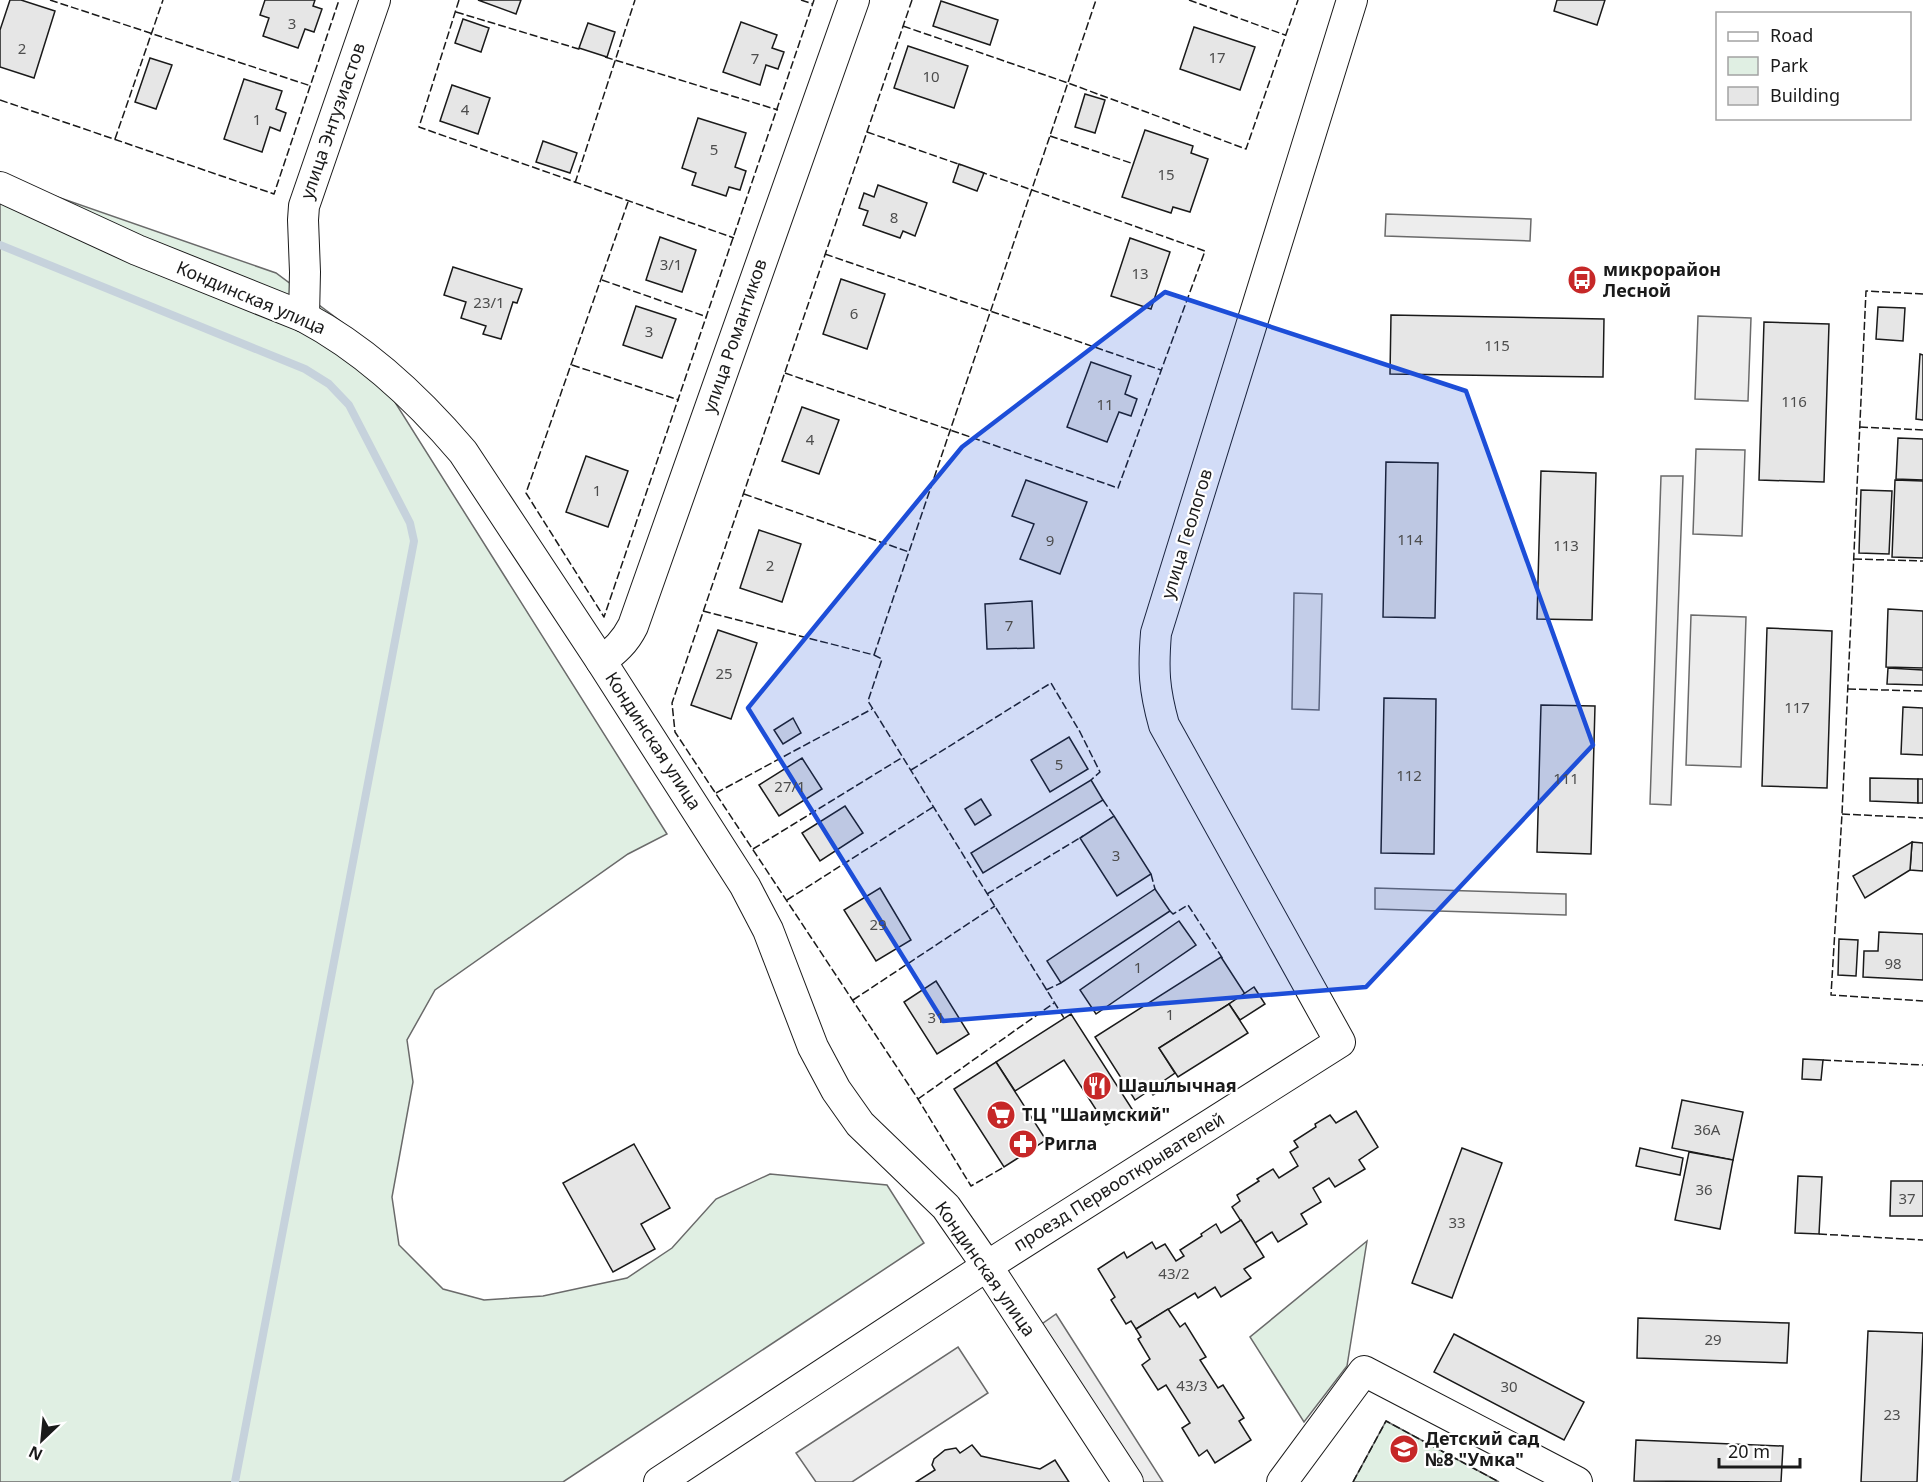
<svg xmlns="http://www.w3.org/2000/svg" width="1923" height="1482" viewBox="0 0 1923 1482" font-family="'Noto Sans',sans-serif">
<rect width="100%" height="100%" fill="#fff"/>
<!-- green -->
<g fill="#e0efe3" stroke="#6a6a6a" stroke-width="1.5">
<polygon points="0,177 276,273 347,326 667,834 628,854 435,990 407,1040 413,1082 392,1197 399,1245 443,1289 484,1300 543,1296 627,1278 672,1248 716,1199 770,1174 887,1185 924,1243 563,1482 0,1482"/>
<polygon points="1367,1241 1347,1366 1304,1422 1250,1337"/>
<polygon points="1386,1421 1499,1482 1353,1482"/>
</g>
<!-- parking -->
<g fill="#ededed" stroke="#6a6a6a" stroke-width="1.5">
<polygon points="1386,214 1531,219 1530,241 1385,236"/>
<polygon points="1698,316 1751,318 1748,401 1695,399"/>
<polygon points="1696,449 1745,450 1742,536 1693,534"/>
<polygon points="1661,476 1683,476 1671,805 1650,804"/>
<polygon points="1294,593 1322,594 1319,710 1292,709"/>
<polygon points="1691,615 1746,617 1741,767 1686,765"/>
<polygon points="1375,888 1566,894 1566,915 1375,909"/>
<polygon points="1056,1314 1163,1482 1139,1482 1039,1326"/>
<polygon points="958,1347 988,1393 852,1482 816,1482 796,1453"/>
</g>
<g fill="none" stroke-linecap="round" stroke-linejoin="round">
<!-- stream -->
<polyline stroke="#c6d2dc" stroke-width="8" points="0,245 305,369 329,384 349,405 410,523 414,541 235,1482"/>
</g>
<!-- building -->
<g fill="#e6e6e6" stroke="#1a1a1a" stroke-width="1.5">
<polygon points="10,0 21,0 55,11 34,78 0,67 0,30"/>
<polygon points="265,0 315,0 313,6 322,9 314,32 305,29 298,48 263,36 269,18 260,15"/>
<polygon points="478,0 521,0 516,14"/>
<polygon points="1557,0 1605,0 1597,25 1554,11"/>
<polygon points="941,1 998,20 990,45 933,26"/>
<polygon points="463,19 489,28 481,52 455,43"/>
<polygon points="741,22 777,35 772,48 784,52 778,69 766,65 760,85 723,72"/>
<polygon points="588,23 615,32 607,57 579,48"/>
<polygon points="1194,27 1255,47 1240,90 1180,69"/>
<polygon points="908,46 968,66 954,108 894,88"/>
<polygon points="150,58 172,65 156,109 135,102"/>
<polygon points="244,79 282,91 276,109 286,113 280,131 270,127 262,152 224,139"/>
<polygon points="452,85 490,98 478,134 440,121"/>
<polygon points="1085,94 1105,100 1095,133 1075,127"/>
<polygon points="698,118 746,133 735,167 746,171 740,190 729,187 726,196 692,185 696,173 682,168"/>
<polygon points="1145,130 1193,146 1191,153 1208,159 1190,212 1173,207 1171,213 1122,197"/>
<polygon points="543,141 577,153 570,173 536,162"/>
<polygon points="959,164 984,173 977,191 953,182"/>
<polygon points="878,185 927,203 915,236 903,231 900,238 863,225 868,211 859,208 864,193 874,197"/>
<polygon points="660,237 696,250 682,292 646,280"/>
<polygon points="1130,238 1170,252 1151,309 1111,296"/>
<polygon points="453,267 522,289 517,303 513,302 501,339 483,334 486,326 461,318 466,302 444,295"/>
<polygon points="841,279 885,294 867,349 823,334"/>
<polygon points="636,306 676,319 662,358 623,345"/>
<polygon points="1878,307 1905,308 1903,341 1876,339"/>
<polygon points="1391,315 1604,319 1603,377 1390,374"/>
<polygon points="1764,322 1829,324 1824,482 1759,480"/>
<polygon points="1920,354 1923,355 1923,420 1916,419"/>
<polygon points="1091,362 1131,376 1125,394 1137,399 1131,416 1119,412 1107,442 1067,427"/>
<polygon points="802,407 839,420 819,474 782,461"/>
<polygon points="1898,438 1923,439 1923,480 1896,479"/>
<polygon points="586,456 628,471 608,527 566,512"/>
<polygon points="1386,462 1438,463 1435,618 1383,617"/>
<polygon points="1541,471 1596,473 1592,620 1537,619"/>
<polygon points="1026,480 1087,502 1060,574 1020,559 1034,524 1012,516"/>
<polygon points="1895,480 1923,481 1923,558 1892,557"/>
<polygon points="1861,490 1892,491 1889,554 1859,553"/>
<polygon points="759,530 801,544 782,602 740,588"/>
<polygon points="1032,601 1034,648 987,649 985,604"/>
<polygon points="1888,609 1923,611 1923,668 1886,667"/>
<polygon points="1767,628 1832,631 1827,788 1762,786"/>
<polygon points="718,630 757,643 731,719 691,705"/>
<polygon points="1888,668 1923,670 1923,685 1887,684"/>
<polygon points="1384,698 1436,699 1434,854 1381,853"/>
<polygon points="1541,705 1595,706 1591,854 1537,852"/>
<polygon points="1903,707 1923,708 1923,755 1901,754"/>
<polygon points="793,718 801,733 783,744 774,730"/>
<polygon points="1069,737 1088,769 1050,792 1031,760"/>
<polygon points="802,758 822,789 779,816 759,785"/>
<polygon points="1870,778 1918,779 1918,803 1870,801"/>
<rect x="1918" y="779" width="5" height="24"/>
<polygon points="1091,780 1103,800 983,873 971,853"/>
<polygon points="981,799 991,815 975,825 965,809"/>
<polygon points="845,806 863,833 820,861 802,833"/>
<polygon points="1114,816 1151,874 1117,896 1080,838"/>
<polygon points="1912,842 1923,843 1923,871 1910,870"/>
<polygon points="1912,842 1910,870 1865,898 1853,876"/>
<polygon points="880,888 911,940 876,961 844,910"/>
<polygon points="1155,889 1170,911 1061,983 1047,961"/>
<polygon points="1179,921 1196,945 1096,1014 1080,990"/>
<polygon points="1879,932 1923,934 1923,980 1863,977 1864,951 1878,951"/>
<polygon points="1839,939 1858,940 1856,976 1838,975"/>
<polygon points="1221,957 1245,994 1159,1048 1175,1073 1165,1080 1168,1085 1153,1095 1150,1090 1135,1100 1095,1037"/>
<polygon points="936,981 969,1034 937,1054 904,1002"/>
<polygon points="1254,987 1265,1004 1240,1020 1229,1004"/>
<polygon points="1229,1004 1248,1033 1178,1077 1159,1048"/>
<polygon points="1071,1014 1132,1109 1106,1125 1064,1060 1015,1091 996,1062"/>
<polygon points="1803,1059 1823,1060 1821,1080 1802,1079"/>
<polygon points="996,1062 1046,1140 1004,1167 954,1089"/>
<polygon points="1682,1100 1743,1112 1733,1160 1672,1148"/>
<polygon points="1356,1111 1378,1147 1359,1160 1365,1169 1335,1187 1329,1178 1313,1188 1321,1202 1301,1214 1307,1224 1278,1242 1272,1232 1255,1243 1232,1207 1240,1201 1237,1195 1259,1181 1257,1179 1273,1169 1279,1178 1298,1166 1290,1152 1298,1147 1294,1141 1316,1127 1315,1124 1330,1115 1336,1123"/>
<polygon points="634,1144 670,1208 641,1224 655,1249 613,1272 563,1183"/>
<polygon points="1462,1148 1502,1163 1452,1298 1412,1283"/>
<polygon points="1640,1148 1683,1158 1680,1175 1636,1166"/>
<polygon points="1689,1152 1733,1160 1720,1229 1675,1220"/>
<polygon points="1798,1176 1822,1177 1819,1234 1795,1233"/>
<polygon points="1891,1181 1923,1181 1923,1216 1890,1216"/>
<polygon points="1241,1220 1264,1257 1244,1269 1251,1278 1221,1297 1215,1287 1198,1298 1195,1293 1136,1329 1131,1321 1126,1324 1111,1300 1115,1297 1098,1269 1124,1252 1127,1258 1152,1242 1156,1249 1165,1244 1176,1261 1184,1256 1180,1250 1202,1236 1201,1234 1216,1224 1221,1233"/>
<polygon points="1168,1309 1180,1327 1185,1323 1206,1357 1200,1360 1218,1388 1223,1385 1244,1418 1239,1421 1251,1440 1215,1463 1207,1450 1199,1456 1182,1428 1190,1423 1166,1385 1158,1390 1142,1365 1150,1359 1138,1339 1141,1337 1136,1329"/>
<polygon points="1638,1318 1789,1323 1787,1363 1637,1358"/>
<polygon points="1868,1331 1923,1333 1917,1482 1861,1482"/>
<polygon points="1454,1334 1584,1402 1564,1440 1434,1372"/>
<polygon points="1636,1440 1783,1446 1781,1482 1634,1481"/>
<polygon points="972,1445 981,1456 1040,1469 1055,1460 1069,1482 916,1482 935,1470 932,1465 934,1459 945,1450 956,1448 960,1453"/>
</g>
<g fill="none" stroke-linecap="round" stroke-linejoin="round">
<!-- minor casing -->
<g stroke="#1a1a1a" stroke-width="32">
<g id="minor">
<path d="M0,187L137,250L304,317C366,350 418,399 463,452L601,661L745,886L768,930L813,1047L836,1090L860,1124L946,1207L987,1266L1128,1482"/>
<polyline points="304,317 305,272 303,220 304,206 375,0"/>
<path d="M601,661C615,651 625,642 633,626L854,0"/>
<path d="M659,1482L987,1266L1340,1042L1164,725C1154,689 1153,670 1156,633L1352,0"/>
<polyline points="1282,1482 1364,1371 1577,1482"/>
</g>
</g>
<!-- minor -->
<use href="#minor" stroke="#fff" stroke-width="30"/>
<!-- fence -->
<g stroke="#1a1a1a" stroke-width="1.5" stroke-dasharray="8 3" stroke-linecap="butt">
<polyline points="50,0 311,86"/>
<polyline points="459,0 419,127 734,238"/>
<polyline points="801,0 813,4"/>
<polyline points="912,0 672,703 675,732 918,1099 971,1186 1004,1167"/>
<polyline points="1189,0 1285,35"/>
<polyline points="456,12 582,50"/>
<polyline points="903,26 1068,83 1246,149 1298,0"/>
<polyline points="605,57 778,110"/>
<polyline points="0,100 274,194 339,0"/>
<polyline points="867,132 961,165"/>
<polyline points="1050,136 1134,164"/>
<polyline points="115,139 163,0"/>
<polyline points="575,183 635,0"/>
<polyline points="628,202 526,493 604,617 814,0"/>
<polyline points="825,254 1161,370"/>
<polyline points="602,280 707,317"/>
<polyline points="1923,294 1866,291 1842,814 1831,995 1923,1001"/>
<polyline points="572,365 679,400"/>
<polyline points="785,373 1118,488 1205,251 981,172"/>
<polyline points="1860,427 1923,430"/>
<polyline points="744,494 909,552"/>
<polyline points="1854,559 1923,561"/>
<polyline points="703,611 874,655 882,659 868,701 1064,1018"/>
<polyline points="874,655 1096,0"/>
<polyline points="1848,689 1923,691"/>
<polyline points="911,770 1051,683 1080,732 1100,772 1091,780"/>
<polyline points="716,793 872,709"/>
<polyline points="1103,800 1114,816 1111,818"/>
<polyline points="1842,814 1923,818"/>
<polyline points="753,849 903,757"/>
<polyline points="1151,874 1155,889"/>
<polyline points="987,894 1083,836"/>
<polyline points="787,900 933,807"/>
<polyline points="1170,911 1173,914 1188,905 1223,959"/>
<polyline points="1046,990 1061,983"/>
<polyline points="853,1000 995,906"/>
<polyline points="1823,1060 1923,1065"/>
<polyline points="918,1099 1054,1003"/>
<polyline points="1819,1234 1923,1240"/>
<polyline points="1353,1482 1386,1421 1499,1482"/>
</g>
</g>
<!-- marked area -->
<path fill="#1d4ed8" fill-opacity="0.2" stroke="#1d4ed8" stroke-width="4.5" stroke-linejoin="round" d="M1165,292L1466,391L1593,745L1366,987L943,1021L748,708L962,447Z"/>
<!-- icons -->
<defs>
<g id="bus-disc" transform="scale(1.5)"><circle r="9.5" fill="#c62828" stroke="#fff"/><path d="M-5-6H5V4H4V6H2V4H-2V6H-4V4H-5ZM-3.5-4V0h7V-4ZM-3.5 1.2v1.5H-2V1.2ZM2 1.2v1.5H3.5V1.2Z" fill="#fff"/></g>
<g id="restaurant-disc" transform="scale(1.5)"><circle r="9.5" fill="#c62828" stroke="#fff"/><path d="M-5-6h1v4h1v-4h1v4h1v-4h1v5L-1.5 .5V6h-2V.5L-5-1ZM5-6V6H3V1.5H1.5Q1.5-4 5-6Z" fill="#fff"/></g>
<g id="supermarket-disc" transform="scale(1.5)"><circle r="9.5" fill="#c62828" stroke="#fff"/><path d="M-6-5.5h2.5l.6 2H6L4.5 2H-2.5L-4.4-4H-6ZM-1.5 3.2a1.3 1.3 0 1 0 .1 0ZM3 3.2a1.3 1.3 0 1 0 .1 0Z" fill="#fff"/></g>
<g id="pharmacy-disc" transform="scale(1.5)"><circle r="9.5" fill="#c62828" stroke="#fff"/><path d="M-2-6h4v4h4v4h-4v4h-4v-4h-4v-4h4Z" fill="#fff"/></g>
<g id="school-disc" transform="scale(1.5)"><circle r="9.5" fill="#c62828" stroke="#fff"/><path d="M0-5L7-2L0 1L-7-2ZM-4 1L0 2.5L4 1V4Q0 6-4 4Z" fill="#fff"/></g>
</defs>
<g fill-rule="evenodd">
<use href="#bus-disc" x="1582" y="280"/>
<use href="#restaurant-disc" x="1097" y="1086"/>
<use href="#supermarket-disc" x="1001" y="1115"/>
<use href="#pharmacy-disc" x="1023" y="1144"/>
<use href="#school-disc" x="1404" y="1449"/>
</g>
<g text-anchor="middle" stroke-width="4.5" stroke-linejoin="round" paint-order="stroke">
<!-- number labels -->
<g font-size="15" fill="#4d4d4d">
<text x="292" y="29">3</text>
<text x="22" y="54">2</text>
<text x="1217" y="63">17</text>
<text x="755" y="64">7</text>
<text x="931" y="82">10</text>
<text x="465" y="115">4</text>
<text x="257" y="125">1</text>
<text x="714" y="155">5</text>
<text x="1166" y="180">15</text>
<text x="894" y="223">8</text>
<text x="671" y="270">3/1</text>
<text x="1140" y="279">13</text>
<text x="489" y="308">23/1</text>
<text x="854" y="319">6</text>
<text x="649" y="337">3</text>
<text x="1497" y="351">115</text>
<text x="1794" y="407">116</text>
<text x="1105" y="410">11</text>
<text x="810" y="445">4</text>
<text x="597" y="496">1</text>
<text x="1410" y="545">114</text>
<text x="1050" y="546">9</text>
<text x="1566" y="551">113</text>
<text x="770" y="571">2</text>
<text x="1009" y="631">7</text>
<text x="724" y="679">25</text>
<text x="1797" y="713">117</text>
<text x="1059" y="770">5</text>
<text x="1409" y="781">112</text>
<text x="1566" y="784">111</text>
<text x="790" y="792">27/1</text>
<text x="1116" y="861">3</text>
<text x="878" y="930">29</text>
<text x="1893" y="969">98</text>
<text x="1138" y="973">1</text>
<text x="1170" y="1020">1</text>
<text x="936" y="1023">31</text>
<text x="1707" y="1135">36А</text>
<text x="1704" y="1195">36</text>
<text x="1907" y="1204">37</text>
<text x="1457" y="1228">33</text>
<text x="1174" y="1279">43/2</text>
<text x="1713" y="1345">29</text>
<text x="1192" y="1391">43/3</text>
<text x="1509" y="1392">30</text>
<text x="1892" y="1420">23</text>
</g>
<!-- street labels -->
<g font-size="18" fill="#1a1a1a" stroke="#fff">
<text transform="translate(333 121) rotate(-71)" y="6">улица Энтузиастов</text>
<text transform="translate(251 298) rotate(23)" y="6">Кондинская улица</text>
<text transform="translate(735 336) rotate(-71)" y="6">улица Романтиков</text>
<text transform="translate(1187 534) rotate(-73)" y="6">улица Геологов</text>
<text transform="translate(653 741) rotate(57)" y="6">Кондинская улица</text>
<text transform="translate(1119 1182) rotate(-32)" y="6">проезд Первооткрывателей</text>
<text transform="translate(985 1269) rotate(55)" y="6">Кондинская улица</text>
</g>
<!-- poi labels -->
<g font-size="18" font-weight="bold" fill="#1a1a1a" stroke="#fff" text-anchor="start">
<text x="1603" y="276">микрорайон<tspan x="1603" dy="21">Лесной</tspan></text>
<text x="1118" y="1092">Шашлычная</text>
<text x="1022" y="1121">ТЦ "Шаимский"</text>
<text x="1044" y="1150">Ригла</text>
<text x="1425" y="1445">Детский сад<tspan x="1425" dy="21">№8 "Умка"</tspan></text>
</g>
</g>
<!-- legend -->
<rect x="1716" y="12" width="195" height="108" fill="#ffffff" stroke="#a3a3a3" stroke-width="1.5"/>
<rect x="1728" y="32" width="30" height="9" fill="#ffffff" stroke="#a3a3a3" stroke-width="1.5"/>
<text x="1770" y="42" font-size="18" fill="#1a1a1a">Road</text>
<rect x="1728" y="57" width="30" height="18" fill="#e0efe3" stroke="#a3a3a3" stroke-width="1.5"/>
<text x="1770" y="72" font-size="18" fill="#1a1a1a">Park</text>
<rect x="1728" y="87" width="30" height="18" fill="#e6e6e6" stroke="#a3a3a3" stroke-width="1.5"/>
<text x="1770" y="102" font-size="18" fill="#1a1a1a">Building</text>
<!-- north arrow -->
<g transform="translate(42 1440) rotate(206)" stroke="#ffffff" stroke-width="4.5" paint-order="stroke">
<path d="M0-4.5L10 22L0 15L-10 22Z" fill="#1a1a1a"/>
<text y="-9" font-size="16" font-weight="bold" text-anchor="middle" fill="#1a1a1a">N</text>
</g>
<!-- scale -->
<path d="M1719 1458v9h81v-9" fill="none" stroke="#1a1a1a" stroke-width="3"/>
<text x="1728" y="1458" font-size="18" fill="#1a1a1a" stroke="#ffffff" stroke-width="4.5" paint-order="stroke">20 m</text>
</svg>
